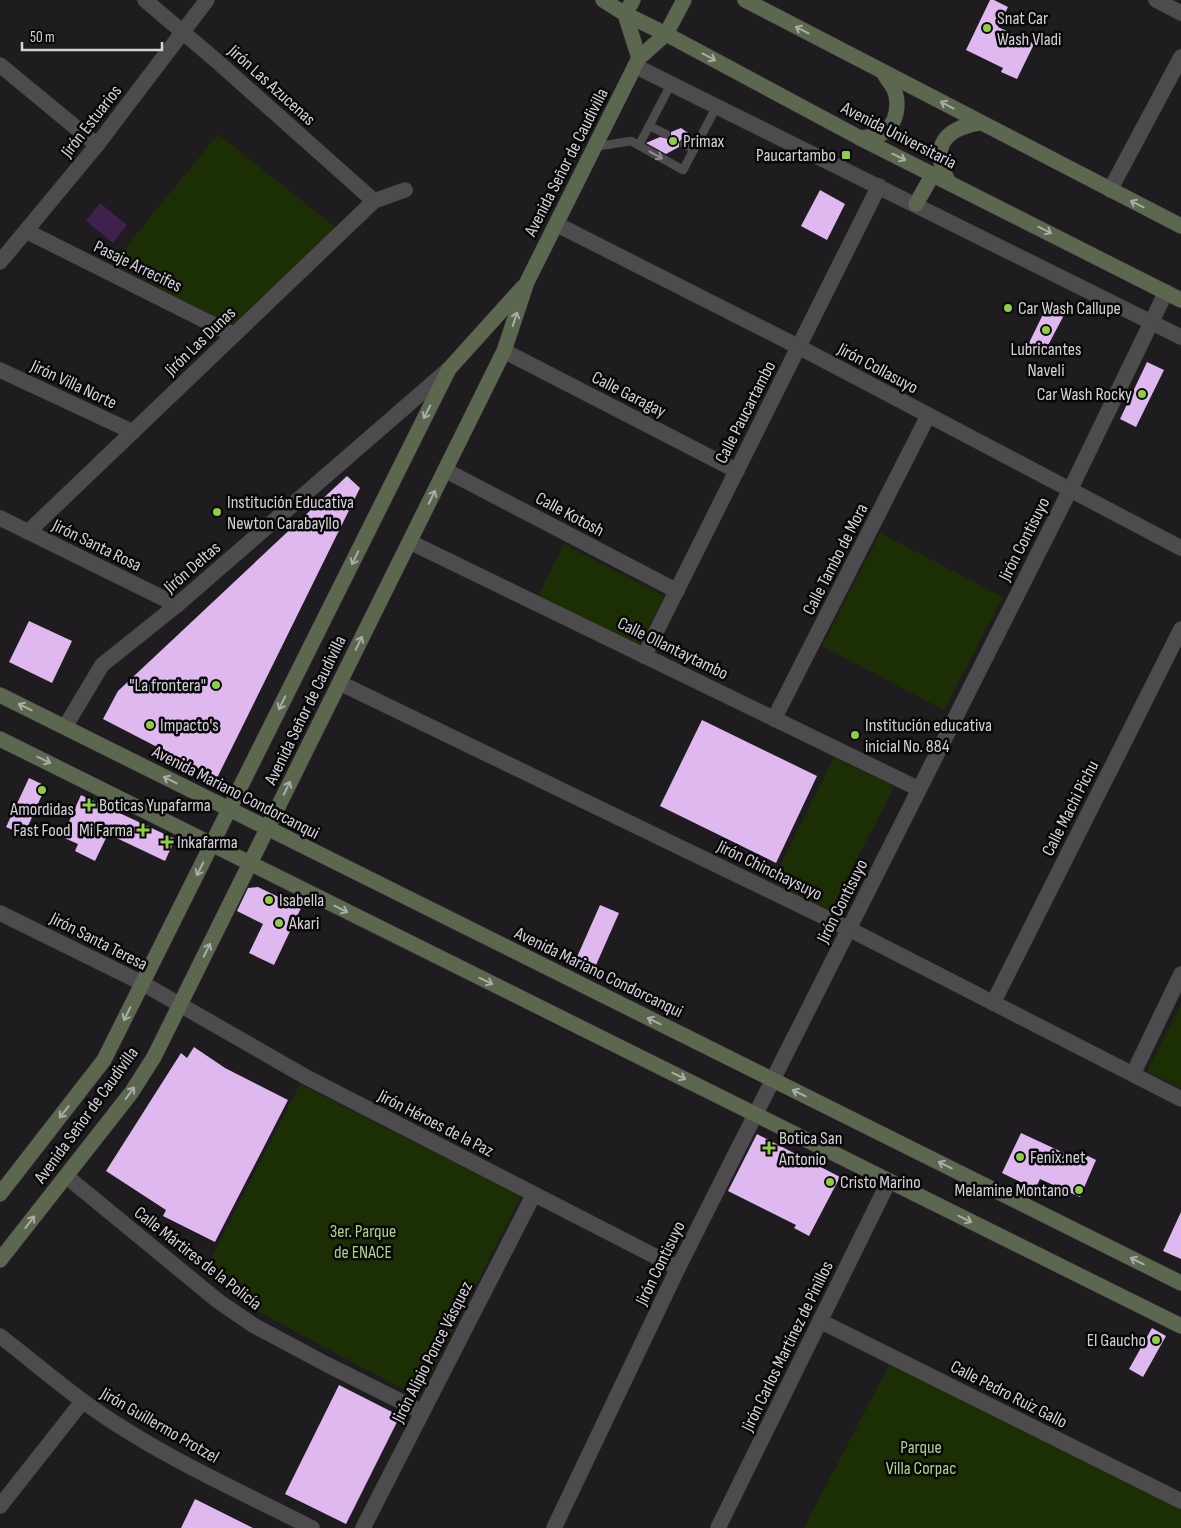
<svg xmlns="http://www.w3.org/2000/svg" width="1181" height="1528" viewBox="0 0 1181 1528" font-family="'Sofia Sans Condensed',sans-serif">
<rect width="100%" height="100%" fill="#1f1c20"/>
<!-- green -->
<g fill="#1b2e04">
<polygon points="218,134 336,228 231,326 113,263"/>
<polygon points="880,533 1003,597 944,710 822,646"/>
<polygon points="564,544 665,596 638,648 538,596"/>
<polygon points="834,757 894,787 830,912 772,882"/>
<polygon points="1181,1004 1181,1088 1147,1071"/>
<polygon points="300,1084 521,1196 419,1398 246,1305 203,1274"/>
<polygon points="891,1361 1181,1509 1181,1528 804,1528"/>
</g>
<!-- water -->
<polygon fill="#40204c" points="100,203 127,225 113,243 86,221"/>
<!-- building -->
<g fill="#deb8ee">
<polygon points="990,0 994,0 1008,7 998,27 1034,44 1017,79 1001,72 1003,68 966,50"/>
<polygon points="681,128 694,137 693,139 690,141 682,139 679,142 679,147 666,154 646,143 660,137 669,139 671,136 671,132"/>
<polygon points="820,190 845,204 827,240 801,226"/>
<polygon points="1047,306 1064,315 1044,353 1028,345"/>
<polygon points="1147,362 1164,370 1136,427 1120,419"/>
<polygon points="347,476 360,488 217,778 103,719 118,691"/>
<polygon points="29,621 72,641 52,683 9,662"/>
<polygon points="702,720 817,776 776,863 660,806"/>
<polygon points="29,778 46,786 24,835 6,827"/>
<polygon points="81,795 175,839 165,861 108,834 95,861 75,851 78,844 62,837"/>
<polygon points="258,887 301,908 274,965 249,953 263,924 237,911 248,888"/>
<polygon points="600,905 619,913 596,965 577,957"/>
<polygon points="194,1047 225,1068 288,1100 215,1242 163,1216 166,1210 106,1171 181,1053 187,1058"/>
<polygon points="1021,1133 1077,1159 1080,1152 1096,1160 1080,1197 1040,1179 1035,1189 1002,1173"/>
<polygon points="757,1134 840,1177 809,1236 794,1228 796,1225 728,1191"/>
<polygon points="1181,1212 1181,1259 1163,1251"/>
<polygon points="1152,1328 1166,1336 1143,1377 1129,1369"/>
<polygon points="339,1385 400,1416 346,1524 285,1494"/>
<polygon points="195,1499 253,1528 181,1528"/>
</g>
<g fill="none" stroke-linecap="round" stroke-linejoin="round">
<!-- lane casing -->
<g stroke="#3a383a" stroke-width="9">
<g id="lane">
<polyline points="649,126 666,134"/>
<polyline points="684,144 694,150"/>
<polyline points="639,145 671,84"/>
<polyline points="594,147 631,141 683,170 717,106"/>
</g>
</g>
<!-- street casing -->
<g stroke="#3a383a" stroke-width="16">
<g id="street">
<polyline points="145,0 219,63 374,201"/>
<polyline points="1156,0 1181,13"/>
<polyline points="0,65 97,145"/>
<polyline points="635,66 1181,337"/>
<polyline points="1110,190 1181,57"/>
<polyline points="556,224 799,347 1181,548"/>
<polyline points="26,231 234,335"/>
<polyline points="0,262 97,145 207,0"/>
<polyline points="504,351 737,471"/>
<polyline points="0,370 133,432"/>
<polyline points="445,470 677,591"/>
<polyline points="0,518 177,605"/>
<polyline points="28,532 374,201 405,190"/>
<polyline points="410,542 919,789"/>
<polyline points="644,656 879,186"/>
<polyline points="340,683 849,929 1181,1099"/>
<polyline points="774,719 928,416"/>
<polyline points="65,727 102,665 177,605 449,369"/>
<polyline points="0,913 142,983 306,1077 678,1268"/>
<polyline points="993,1003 1181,629"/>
<polyline points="1133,1074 1181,974"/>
<polyline points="66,1176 218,1301 253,1325 326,1364 422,1412"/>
<polyline points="820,1321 1181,1501"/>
<path d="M0,1336C39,1366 76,1399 118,1425C178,1464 248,1495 312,1528"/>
<polyline points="0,1506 82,1402"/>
<polyline points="363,1528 534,1194"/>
<polyline points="554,1528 678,1268 1070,490 1166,292"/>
<polyline points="718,1528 889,1181"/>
</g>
</g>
<!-- secondary casing -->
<g stroke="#3a383a" stroke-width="16">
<g id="secondary">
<polyline points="603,0 625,14 666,34 860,138 1181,300"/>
<polyline points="633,0 625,14 639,58"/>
<polyline points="745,0 1181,226"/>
<path d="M860,138C867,137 877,137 883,133C897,124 900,104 894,89C891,83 886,78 883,72"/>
<path d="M948,181C930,147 944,129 979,123"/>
<polyline points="916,204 933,174"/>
<polyline points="0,695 1181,1283"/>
<polyline points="0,739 1181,1326"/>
<polyline points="0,1194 104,1060 449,369 523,287"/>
<polyline points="0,1260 131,1093 154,1057 504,351 527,282 639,58 666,34 684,0"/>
</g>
</g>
<!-- lane -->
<use href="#lane" stroke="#4e4b4f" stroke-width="8"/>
<!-- street -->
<use href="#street" stroke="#4e4b4f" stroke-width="15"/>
<!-- secondary -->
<use href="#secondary" stroke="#5c674f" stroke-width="15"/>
</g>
<!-- one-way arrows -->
<defs><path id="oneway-shaft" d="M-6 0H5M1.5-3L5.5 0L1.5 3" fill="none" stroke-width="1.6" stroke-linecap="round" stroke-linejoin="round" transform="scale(1.25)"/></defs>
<g stroke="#aaada5">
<use href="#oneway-shaft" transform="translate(802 30) rotate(-153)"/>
<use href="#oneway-shaft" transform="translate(709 57) rotate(28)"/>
<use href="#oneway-shaft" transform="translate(947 105) rotate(-152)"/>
<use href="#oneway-shaft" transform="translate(899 157) rotate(26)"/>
<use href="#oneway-shaft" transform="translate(1137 204) rotate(-153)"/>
<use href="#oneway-shaft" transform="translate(1045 230) rotate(27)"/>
<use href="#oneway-shaft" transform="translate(515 319) rotate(-72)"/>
<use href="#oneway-shaft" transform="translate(427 412) rotate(117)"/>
<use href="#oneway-shaft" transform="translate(432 497) rotate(-64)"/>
<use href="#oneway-shaft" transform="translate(355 558) rotate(116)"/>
<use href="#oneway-shaft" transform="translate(359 643) rotate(-64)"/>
<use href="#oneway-shaft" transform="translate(282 703) rotate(116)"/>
<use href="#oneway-shaft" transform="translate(25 707) rotate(-154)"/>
<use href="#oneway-shaft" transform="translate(44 760) rotate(26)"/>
<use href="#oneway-shaft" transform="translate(170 780) rotate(-153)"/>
<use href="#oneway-shaft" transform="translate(287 788) rotate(-64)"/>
<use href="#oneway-shaft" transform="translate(200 869) rotate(117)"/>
<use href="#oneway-shaft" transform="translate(341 909) rotate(26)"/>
<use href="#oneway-shaft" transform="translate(207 950) rotate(-64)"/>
<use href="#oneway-shaft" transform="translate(486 981) rotate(26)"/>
<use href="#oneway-shaft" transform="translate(127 1014) rotate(116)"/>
<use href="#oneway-shaft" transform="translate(654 1021) rotate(-154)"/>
<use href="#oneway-shaft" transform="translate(679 1076) rotate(26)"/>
<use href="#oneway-shaft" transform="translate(130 1093) rotate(-54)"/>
<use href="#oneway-shaft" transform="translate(799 1093) rotate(-154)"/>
<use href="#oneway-shaft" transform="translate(64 1112) rotate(128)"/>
<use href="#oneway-shaft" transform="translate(945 1165) rotate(-154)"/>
<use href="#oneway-shaft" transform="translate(965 1219) rotate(26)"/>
<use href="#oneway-shaft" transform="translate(30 1222) rotate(-52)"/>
<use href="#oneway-shaft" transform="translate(1137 1261) rotate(-154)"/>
</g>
<use stroke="#918e92" href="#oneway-shaft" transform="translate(656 155) rotate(29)"/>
<!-- markers -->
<g fill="#8dce44" stroke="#080709" stroke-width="2">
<circle cx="987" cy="28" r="5"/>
<circle cx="673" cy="141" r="5"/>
<rect x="841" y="150" width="10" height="10" rx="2.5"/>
<circle cx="1008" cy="308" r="5"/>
<circle cx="1046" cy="330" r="5"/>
<circle cx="1142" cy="394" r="5"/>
<circle cx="217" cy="512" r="5"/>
<circle cx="216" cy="685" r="5"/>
<circle cx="150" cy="725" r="5"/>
<circle cx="855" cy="735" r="5"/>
<circle cx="42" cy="790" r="5"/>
<path d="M86.5 797.5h5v5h5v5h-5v5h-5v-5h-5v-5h5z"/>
<path d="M140.5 822.5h5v5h5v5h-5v5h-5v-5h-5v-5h5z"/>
<path d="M164.5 834.5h5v5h5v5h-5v5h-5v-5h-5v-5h5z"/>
<circle cx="269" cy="900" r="5"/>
<circle cx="279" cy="923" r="5"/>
<path d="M766.5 1140.5h5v5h5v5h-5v5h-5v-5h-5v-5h5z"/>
<circle cx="1020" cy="1157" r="5"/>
<circle cx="830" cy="1182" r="5"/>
<circle cx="1079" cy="1190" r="5"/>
<circle cx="1156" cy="1340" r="5"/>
</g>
<g text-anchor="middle" stroke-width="5" stroke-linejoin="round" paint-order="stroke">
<!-- poi labels -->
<g font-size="18" fill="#d4d2d4" stroke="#080709" text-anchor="start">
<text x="997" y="24">Snat Car<tspan x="997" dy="21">Wash Vladi</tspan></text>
<text x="683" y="147">Primax</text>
<text x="836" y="161" text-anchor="end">Paucartambo</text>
<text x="1018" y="314">Car Wash Callupe</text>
<text x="1046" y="355" text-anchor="middle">Lubricantes<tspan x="1046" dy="21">Naveli</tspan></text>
<text x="1132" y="400" text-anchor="end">Car Wash Rocky</text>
<text x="227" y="508">Institución Educativa<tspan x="227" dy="21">Newton Carabayllo</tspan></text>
<text x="206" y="691" text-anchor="end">"La frontera"</text>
<text x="160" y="731">Impacto's</text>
<text x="865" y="731">Institución educativa<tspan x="865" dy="21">inicial No. 884</tspan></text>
<text x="99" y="811">Boticas Yupafarma</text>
<text x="42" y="815" text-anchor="middle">Amordidas<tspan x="42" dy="21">Fast Food</tspan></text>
<text x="133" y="836" text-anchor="end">Mi Farma</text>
<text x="177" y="848">Inkafarma</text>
<text x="279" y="906">Isabella</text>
<text x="289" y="929">Akari</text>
<text x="779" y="1144">Botica San<tspan x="779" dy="21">Antonio</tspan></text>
<text x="1030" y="1163">Fenix.net</text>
<text x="840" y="1188">Cristo Marino</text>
<text x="1069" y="1196" text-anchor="end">Melamine Montano</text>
<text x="1146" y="1346" text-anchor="end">El Gaucho</text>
</g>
<!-- street labels -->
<g font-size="18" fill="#d4d2d4" stroke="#080709">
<text transform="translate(272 85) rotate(42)" y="6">Jirón Las Azucenas</text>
<text transform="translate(91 121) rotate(-52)" y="6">Jirón Estuarios</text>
<text transform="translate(899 135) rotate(27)" y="6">Avenida Universitaria</text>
<text transform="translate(566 162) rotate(-63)" y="6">Avenida Señor de Caudivilla</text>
<text transform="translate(138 266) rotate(26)" y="6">Pasaje Arrecifes</text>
<text transform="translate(200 341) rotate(-44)" y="6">Jirón Las Dunas</text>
<text transform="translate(878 368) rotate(28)" y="6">Jirón Collasuyo</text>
<text transform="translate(74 384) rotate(25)" y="6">Jirón Villa Norte</text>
<text transform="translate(629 394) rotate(27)" y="6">Calle Garagay</text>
<text transform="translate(745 412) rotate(-63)" y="6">Calle Paucartambo</text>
<text transform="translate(570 514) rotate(28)" y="6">Calle Kotosh</text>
<text transform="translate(1024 539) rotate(-63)" y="6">Jirón Contisuyo</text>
<text transform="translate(97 545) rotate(26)" y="6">Jirón Santa Rosa</text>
<text transform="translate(835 559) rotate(-63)" y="6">Calle Tambo de Mora</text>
<text transform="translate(192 567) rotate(-41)" y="6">Jirón Deltas</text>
<text transform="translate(673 648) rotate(26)" y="6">Calle Ollantaytambo</text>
<text transform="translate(305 710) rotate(-64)" y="6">Avenida Señor de Caudivilla</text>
<text transform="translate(236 792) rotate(27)" y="6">Avenida Mariano Condorcanqui</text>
<text transform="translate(1070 808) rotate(-63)" y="6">Calle Machi Pichu</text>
<text transform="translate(770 870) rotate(26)" y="6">Jirón Chinchaysuyo</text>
<text transform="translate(842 901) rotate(-63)" y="6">Jirón Contisuyo</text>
<text transform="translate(99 941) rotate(27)" y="6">Jirón Santa Teresa</text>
<text transform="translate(599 972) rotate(26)" y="6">Avenida Mariano Condorcanqui</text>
<text transform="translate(86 1115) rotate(-54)" y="6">Avenida Señor de Caudivilla</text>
<text transform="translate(436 1123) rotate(27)" y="6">Jirón Héroes de la Paz</text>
<text transform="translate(198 1258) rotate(38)" y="6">Calle Mártires de la Policía</text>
<text transform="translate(660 1263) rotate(-64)" y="6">Jirón Contisuyo</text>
<text transform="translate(787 1346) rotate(-64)" y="6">Jirón Carlos Martínez de Pinillos</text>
<text transform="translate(432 1352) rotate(-63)" y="6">Jirón Alipio Ponce Vásquez</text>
<text transform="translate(1009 1394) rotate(27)" y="6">Calle Pedro Ruiz Gallo</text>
<text transform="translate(160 1425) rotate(30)" y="6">Jirón Guillermo Protzel</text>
</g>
<!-- park labels -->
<g font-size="18" fill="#aad485" stroke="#080709">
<text x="363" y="1237">3er. Parque<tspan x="363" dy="21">de ENACE</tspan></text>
<text x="921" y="1453">Parque<tspan x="921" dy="21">Villa Corpac</tspan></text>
</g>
</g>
<!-- scale -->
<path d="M22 42v8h140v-8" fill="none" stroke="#d4d2d4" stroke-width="2.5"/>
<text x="30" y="42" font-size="15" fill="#d4d2d4" stroke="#080709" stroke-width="4" paint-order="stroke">50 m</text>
</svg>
